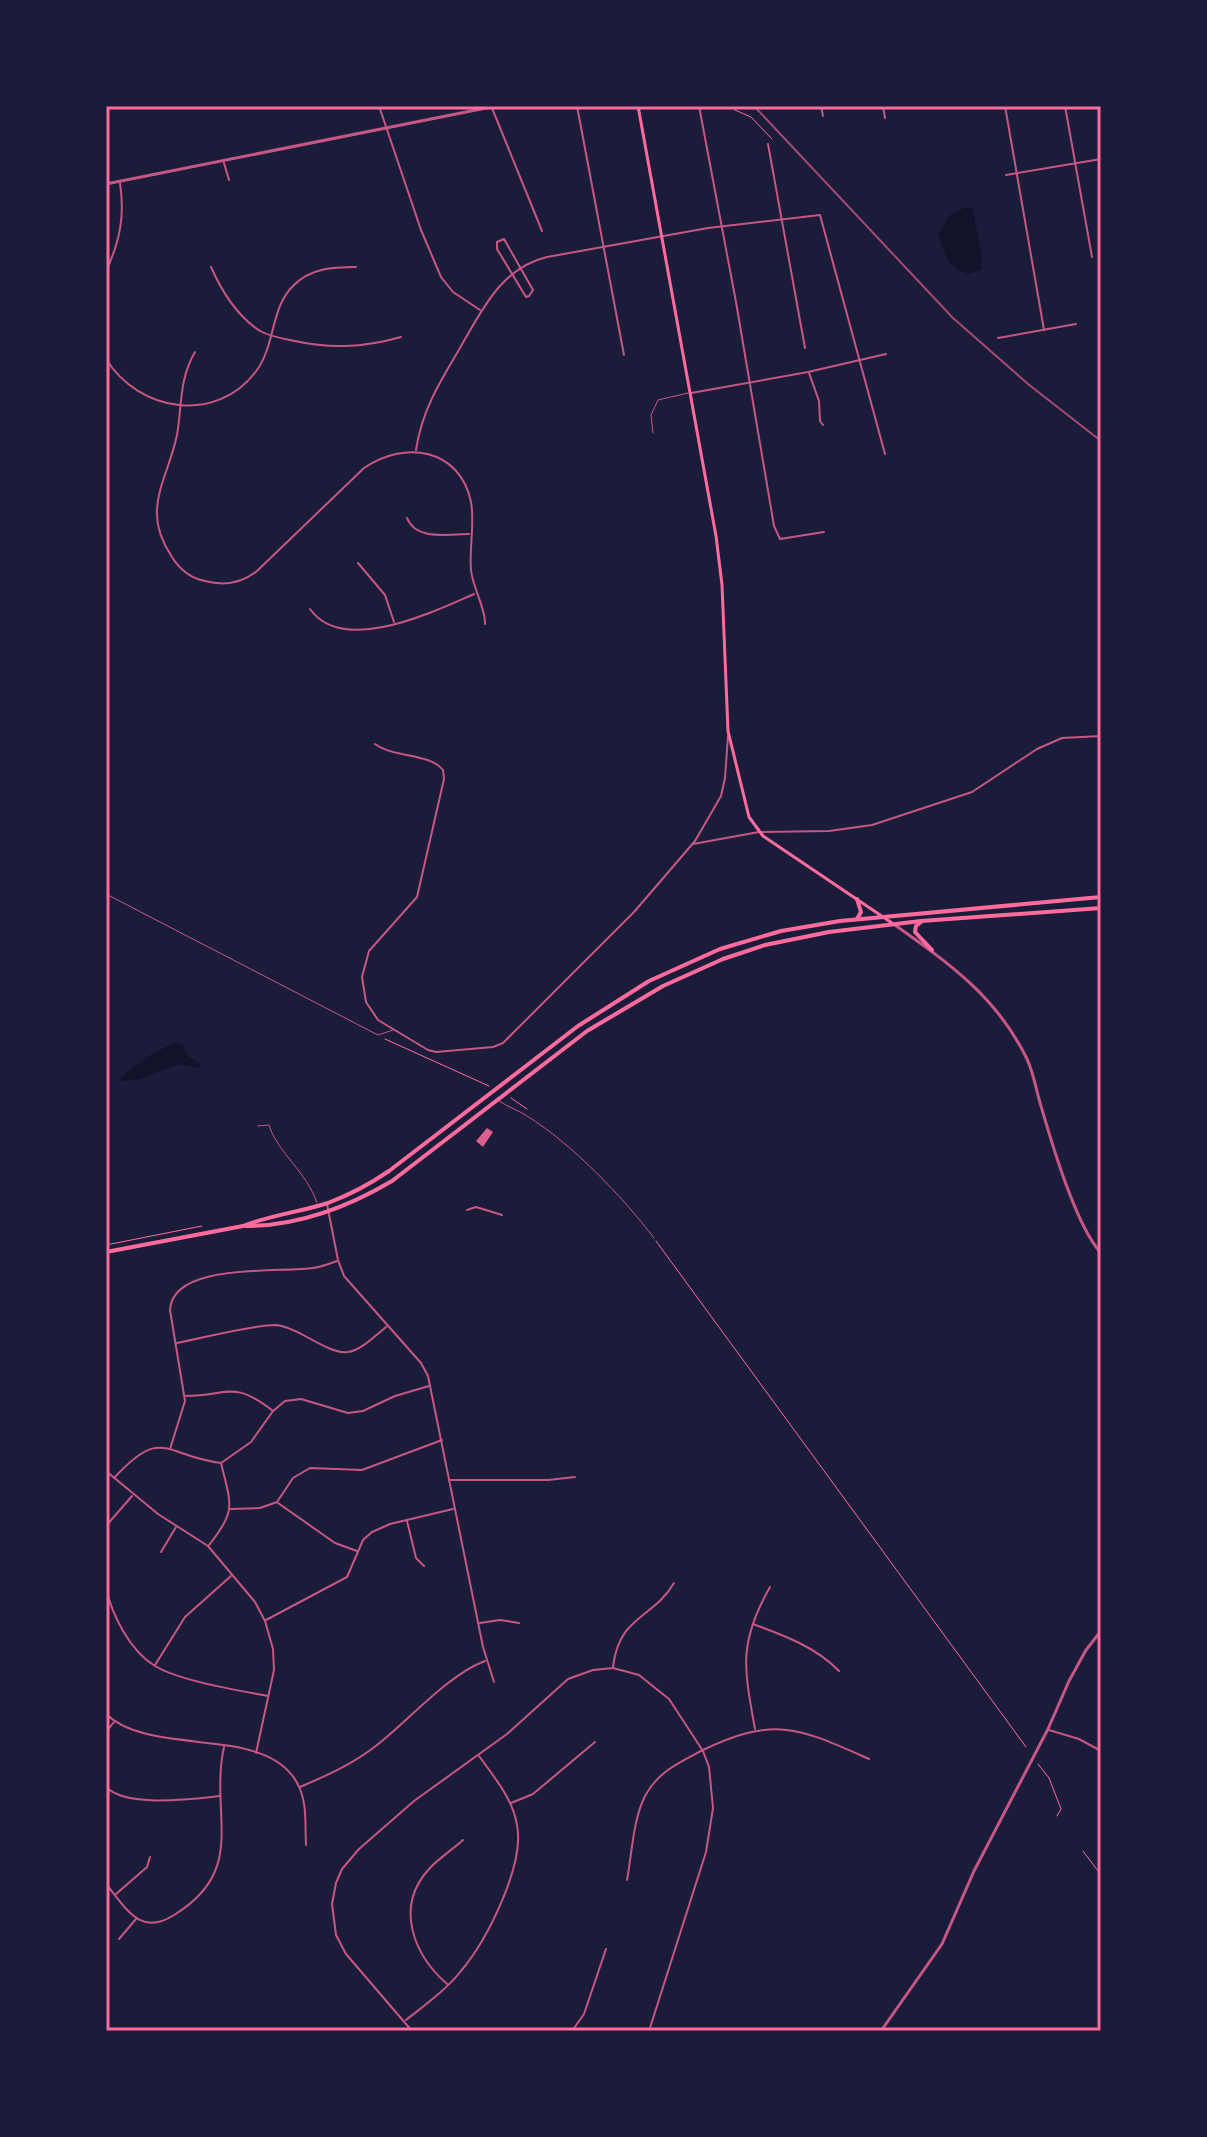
<svg xmlns="http://www.w3.org/2000/svg" width="1207" height="2137" viewBox="0 0 1207 2137" font-family="Roboto,sans-serif">
<rect width="100%" height="100%" fill="#1b1b3a"/>
<!-- water -->
<g fill="#12122b">
<path d="M967,207L973,209L982,259L981,270L969,274C946,268 944,251 938,233L952,213Z"/>
<polygon points="173,1043 182,1044 189,1057 201,1064 199,1068 180,1064 139,1079 122,1081 120,1078 149,1056"/>
</g>
<!-- building -->
<polygon fill="#dd5f8e" points="487,1128 493,1132 483,1147 476,1141"/>
<g fill="none" stroke-linecap="round" stroke-linejoin="round">
<!-- path -->
<g stroke="#ff6b9d" stroke-width="1">
<polyline points="732,106 735,110 751,117 772,139"/>
<polyline points="385,1039 489,1086"/>
<polyline points="511,1098 527,1109"/>
<polyline points="656,1241 1026,1747"/>
<polyline points="106,1245 202,1226"/>
<polyline points="1038,1764 1049,1778 1061,1809 1057,1816"/>
<polyline points="1083,1851 1101,1875"/>
</g>
<!-- service -->
<g stroke="#c65784" stroke-width="1">
<polyline points="653,433 651,415 658,400 688,393"/>
<polyline points="106,894 378,1035 393,1030"/>
<path d="M499,1101C508,1107 518,1110 527,1116C572,1144 622,1196 654,1238"/>
<path d="M258,1126L269,1125C277,1152 307,1172 317,1203"/>
</g>
<!-- minor -->
<g stroke="#c65784" stroke-width="2">
<polyline points="379,106 421,230 441,277 453,292 480,310"/>
<polyline points="577,106 624,355"/>
<polyline points="699,106 736,302 774,526 780,539 824,532"/>
<polyline points="821,106 823,116"/>
<polyline points="883,106 885,118"/>
<polyline points="1005,106 1044,330"/>
<polyline points="1065,106 1092,257"/>
<polyline points="492,108 542,231"/>
<polyline points="768,144 805,348"/>
<polyline points="224,163 229,180"/>
<polyline points="1006,175 1101,159"/>
<polygon points="504,239 533,290 529,296 526,297 497,249 497,242"/>
<path d="M211,267C222,292 237,316 260,331C269,336 280,338 290,340C329,349 362,348 401,337"/>
<path d="M106,271C120,241 125,216 120,183"/>
<polyline points="998,338 1076,324"/>
<path d="M195,352C179,379 182,406 177,435C167,482 140,510 172,557C180,570 190,578 205,581C224,586 242,583 257,571L364,468C404,440 460,448 471,502C475,524 469,548 471,570C473,589 486,609 485,624"/>
<path d="M106,359C139,412 217,425 257,370C275,345 271,307 293,286C310,268 333,267 356,267"/>
<polyline points="809,373 819,401 820,421 823,425"/>
<polyline points="691,393 808,372 886,354"/>
<path d="M416,450C422,410 440,382 460,348C482,310 501,268 547,257L708,228L820,215L885,454"/>
<path d="M407,518C416,541 449,534 469,534"/>
<polyline points="358,563 385,595 394,622"/>
<path d="M310,609C343,656 435,611 474,594"/>
<path d="M375,744C394,758 430,753 443,770L444,779L417,897L369,951L362,977L366,1002L378,1020L428,1050L436,1052L493,1047L503,1043L634,912L695,841L721,796L725,778L728,736"/>
<polyline points="693,844 759,832 829,831 872,825 972,792 1037,749 1062,738 1101,736"/>
<polyline points="327,1204 338,1260 344,1276 421,1363 428,1376 483,1647 494,1682"/>
<polyline points="467,1210 476,1207 502,1215"/>
<path d="M177,1343C204,1338 250,1325 276,1325C286,1326 296,1331 305,1336C347,1359 349,1359 386,1327"/>
<path d="M186,1396C230,1395 233,1380 273,1411"/>
<path d="M170,1449L185,1401L170,1310C172,1262 279,1273 313,1268C321,1267 329,1264 337,1261"/>
<polyline points="106,1471 158,1514 208,1546 255,1602 265,1621 273,1649 274,1670 256,1753"/>
<path d="M114,1478C163,1425 164,1456 221,1463L251,1442L273,1411L285,1401L301,1399L348,1413L363,1411L395,1396L429,1386"/>
<polyline points="451,1480 548,1480 575,1477"/>
<polyline points="278,1503 335,1543 357,1551"/>
<polyline points="230,1509 260,1508 277,1502 293,1478 310,1468 362,1470 442,1440"/>
<polyline points="407,1521 416,1558 424,1566"/>
<polyline points="106,1526 132,1496"/>
<path d="M209,1545C237,1510 231,1505 221,1463"/>
<polyline points="161,1552 176,1527"/>
<path d="M106,1588C112,1615 130,1651 155,1666C180,1681 237,1690 268,1696"/>
<polyline points="266,1620 347,1577 363,1540 372,1532 390,1524 453,1509"/>
<polyline points="480,1623 500,1620 519,1623"/>
<path d="M753,1624C783,1635 816,1647 839,1671"/>
<polyline points="155,1665 185,1617 231,1576"/>
<path d="M613,1667C619,1615 653,1619 674,1583"/>
<path d="M106,1714C153,1759 273,1722 300,1789C307,1806 305,1827 306,1845"/>
<path d="M755,1729C744,1668 738,1643 770,1587"/>
<polyline points="1049,1730 1079,1739 1101,1751"/>
<polyline points="106,1732 114,1722"/>
<path d="M106,1787C127,1808 192,1799 220,1796"/>
<path d="M300,1787C328,1775 353,1764 377,1745C408,1721 449,1674 485,1661"/>
<polyline points="511,1803 533,1794 595,1742"/>
<path d="M627,1880C632,1853 633,1820 645,1796C658,1772 678,1763 701,1751C775,1715 799,1728 869,1759"/>
<path d="M106,1884C126,1908 140,1937 174,1915C249,1869 209,1815 224,1747"/>
<polyline points="116,1894 147,1867 150,1857"/>
<polyline points="119,1939 136,1919"/>
<path d="M447,1984C414,1955 394,1907 429,1869C439,1858 452,1850 463,1840"/>
<path d="M406,2020C425,2005 446,1990 461,1971C487,1940 525,1865 517,1825C513,1799 494,1777 479,1756"/>
<polyline points="412,2031 346,1954 336,1935 332,1904 336,1883 342,1869 359,1849 414,1801 507,1734 568,1679 593,1670 613,1668 639,1675 669,1699 703,1751 709,1767 713,1808 706,1852 649,2031"/>
<polyline points="572,2031 584,2014 606,1949"/>
</g>
<!-- tertiary -->
<g stroke="#c65784" stroke-width="3">
<polyline points="106,184 496,106"/>
<path d="M895,925C950,964 997,997 1027,1059C1034,1074 1036,1090 1041,1106C1052,1144 1076,1226 1101,1253"/>
<polyline points="881,2031 942,1944 974,1871 1048,1729 1069,1681 1086,1650 1101,1631"/>
</g>
<!-- secondary -->
<polyline stroke="#ff6b9d" stroke-width="3" points="638,106 716,536 722,585 728,731 749,817 763,836 892,923"/>
<!-- primary -->
<g stroke="#ff6b9d" stroke-width="4">
<polyline points="857,919 861,912 857,899"/>
<polyline points="921,922 916,926 915,932 932,950"/>
<path d="M246,1226C298,1226 348,1207 392,1181L587,1031L663,986L723,959L765,945L829,932L921,921L1101,908"/>
<path d="M106,1252L243,1226C271,1215 300,1212 328,1203C349,1195 370,1184 389,1171L578,1026L649,981L720,949L781,931L840,921L1101,897"/>
</g>
<!-- rail -->
<polyline stroke="#a44b75" stroke-width="2" points="754,106 953,318 1028,384 1101,441"/>
</g>
<!-- border -->
<rect width="1207" height="2137" fill="none" stroke="#1b1b3a" stroke-width="216"/>
<rect x="108" y="108" width="991" height="1921" fill="none" stroke="#ff6b9d" stroke-width="3"/>
</svg>
